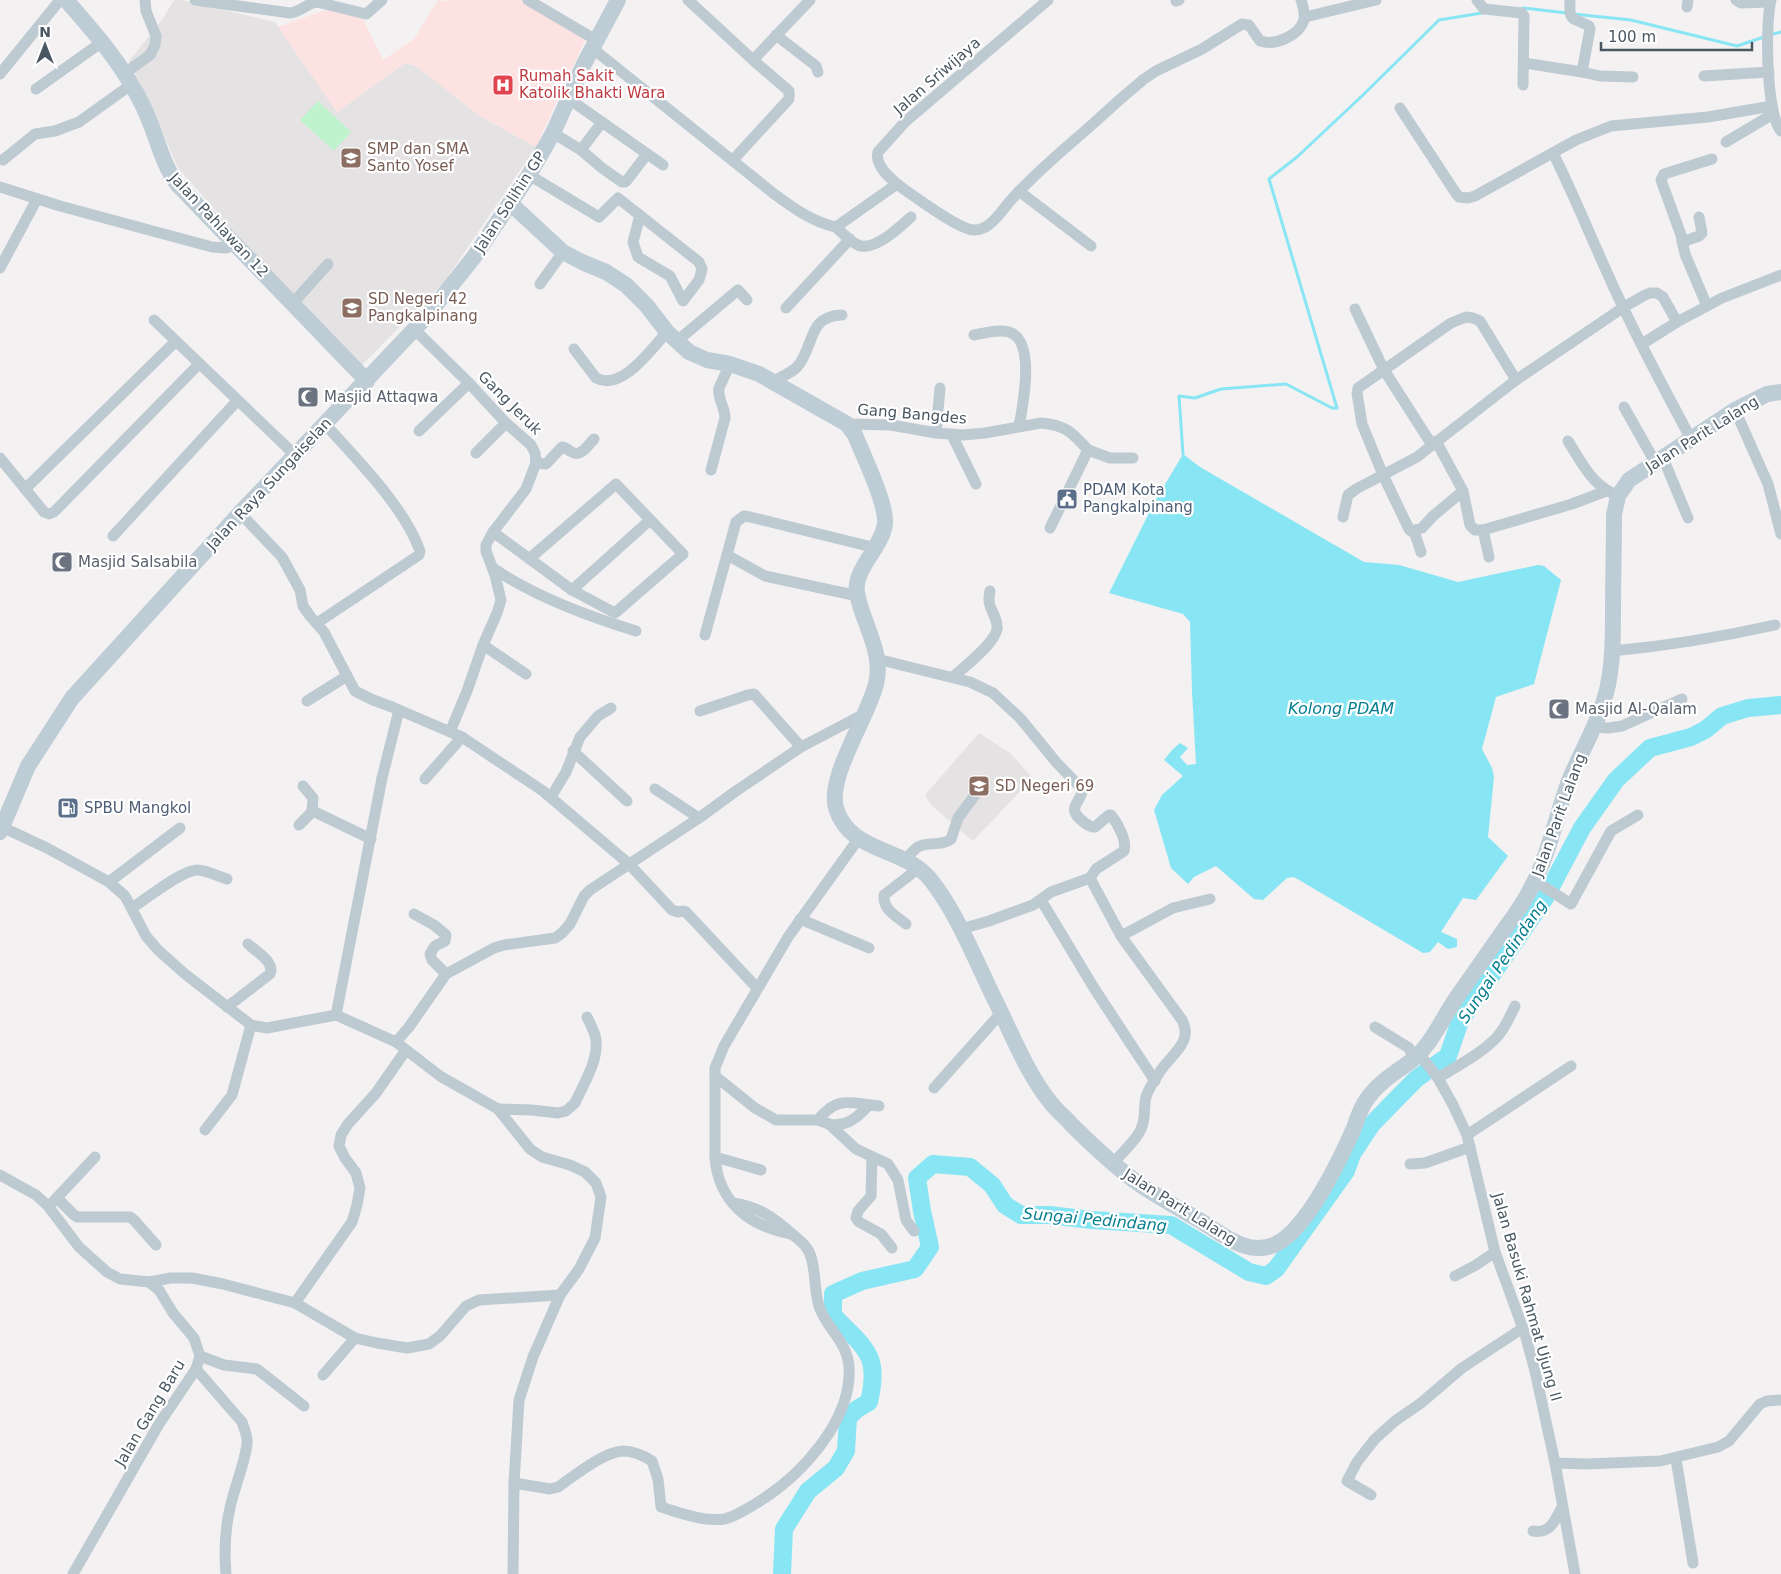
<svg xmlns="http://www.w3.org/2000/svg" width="1781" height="1574" viewBox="0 0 1781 1574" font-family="'DejaVu Sans',sans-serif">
<rect width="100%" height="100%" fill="#f4f1f2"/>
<!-- education -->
<g fill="#e5e2e4">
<polygon points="174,0 181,0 275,22 337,112 405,63 416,66 480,116 536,147 444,282 360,367 294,299 178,168 144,91 129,61 162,20"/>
<polygon points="979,733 1010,753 1033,778 973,841 931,805 925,795"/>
</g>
<!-- medical -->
<polygon fill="#fde2e2" points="438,0 444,2 446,0 527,0 586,38 536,147 480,116 416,66 405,63 337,112 278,27 331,8 363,19 383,60 414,39"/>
<!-- green -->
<polygon fill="#bef3ce" points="318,101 351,132 334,151 300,120"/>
<!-- water -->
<polygon fill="#88e5f3" points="1183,454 1200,467 1364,562 1399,565 1458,582 1538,565 1544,566 1561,580 1534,684 1496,697 1482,749 1492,768 1494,777 1488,837 1508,856 1476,900 1463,898 1441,932 1457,939 1457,947 1448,949 1438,942 1430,952 1423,953 1294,877 1287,878 1263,900 1254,899 1216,866 1194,877 1188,884 1171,868 1154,810 1162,795 1183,776 1164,760 1172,750 1180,743 1188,748 1180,757 1187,765 1196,764 1192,692 1190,622 1183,614 1109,593 1154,503"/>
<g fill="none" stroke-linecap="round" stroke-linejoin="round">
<!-- stream -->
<g stroke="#88e5f3" stroke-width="3">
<polyline points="1523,8 1567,13"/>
<polyline points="1573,14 1631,20 1737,46 1764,37"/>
<polyline points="1770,35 1781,32"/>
<polyline points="1183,454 1179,396 1195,398 1221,389 1286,384 1332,408 1337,408 1269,179 1297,157 1363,95 1439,20 1482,13"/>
</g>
<!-- river -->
<path stroke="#88e5f3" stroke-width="18" d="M782,1574L784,1529L808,1491L836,1468L846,1451L848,1418L857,1409L869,1402C881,1352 863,1348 833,1315V1294L862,1281L915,1269L930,1247L922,1211L917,1178L933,1164L970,1167L992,1185L1005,1205L1021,1215H1049L1092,1220L1171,1225L1249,1272L1266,1276L1276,1269L1346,1171L1352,1154L1372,1124L1416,1079L1448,1056L1460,1021L1545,898L1582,828L1616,780L1650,748L1691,737L1705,730L1722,716L1748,708L1781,705"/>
<!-- street -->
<g stroke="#becad2" stroke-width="11">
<path d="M195,0L290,13C301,12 307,3 317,2L366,14L382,0"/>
<polyline points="528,0 596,40"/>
<polyline points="688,0 753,60 789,91 789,99 733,160"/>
<path d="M1048,0L905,122L878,152C874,167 894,182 905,190C918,199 960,230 974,230C990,231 1002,210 1011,200C1037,171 1067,147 1095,122C1111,107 1127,93 1144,79L1156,71L1202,49L1242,24L1249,25L1260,41C1275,46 1299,36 1304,20C1305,14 1303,6 1301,0"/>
<polyline points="1477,0 1484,9 1522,13 1524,16 1523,85"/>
<polyline points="1736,0 1741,3 1770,2"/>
<path d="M1771,0C1765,23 1766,114 1781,131"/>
<polyline points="1176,1 1179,0"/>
<polyline points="1687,7 1688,0"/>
<polyline points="1305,17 1376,0"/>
<polyline points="776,35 816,66 818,72"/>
<path d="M592,48L773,193C792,207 812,222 836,227L897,184"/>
<polyline points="753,60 810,0"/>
<path d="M1524,63L1582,72L1590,29L1589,26C1572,16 1569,24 1570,0"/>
<polyline points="1582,72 1600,76 1633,77"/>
<polyline points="125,73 150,55 155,45 156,36 146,11 145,0"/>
<polyline points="0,74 60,0"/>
<polyline points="1704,76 1769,72"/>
<polyline points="36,89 102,42"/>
<polyline points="569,99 663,165"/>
<polyline points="1400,108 1455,192 1459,197 1468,198 1475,196 1576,140 1611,126 1708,117 1772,106"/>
<polyline points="553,133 581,150 602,168 622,182 625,182 628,179 647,154"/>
<polyline points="1726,142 1773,114"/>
<polyline points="581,150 602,122"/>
<path d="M1553,153C1572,191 1588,230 1605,268C1631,327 1661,383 1691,439"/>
<polyline points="1712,159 1664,174 1661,180 1681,235 1685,254 1707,306 1722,298 1781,275"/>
<polyline points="3,160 35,134 55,131 79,122 132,84"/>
<polyline points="529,175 599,217 618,198 699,262 702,269 699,280 683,301 670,276 638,257 633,242 640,215"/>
<polyline points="0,187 60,206 212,247 226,248 236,245"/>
<polyline points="1019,191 1091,246"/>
<path d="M836,227C841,232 854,245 861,246C877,249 900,227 911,217"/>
<polyline points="1682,242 1699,236 1702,233 1699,217"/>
<polyline points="0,268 37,199"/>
<polyline points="540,284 563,252"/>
<polyline points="293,303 328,264"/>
<polyline points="786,308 850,239"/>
<polyline points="1355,309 1384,370 1432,445"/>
<polyline points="154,320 295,455"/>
<polyline points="414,329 469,383 506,423 531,445 535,453 536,463 526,489 493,532 486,545 486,551 495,575 501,600 497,613 483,645 467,691 450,732"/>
<path d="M974,335C985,333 998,329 1009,332C1036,340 1023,405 1019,426"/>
<polyline points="677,341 738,290 747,300"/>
<polyline points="1642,344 1677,322 1707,306"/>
<path d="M574,349L596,378C622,392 652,348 667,332"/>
<path d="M774,381C781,377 791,373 797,367C815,346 807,316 842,315"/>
<polyline points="1624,407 1655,462"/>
<polyline points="1735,410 1768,484 1781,534"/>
<path d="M847,424L891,425L936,433L963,435L985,433L1041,423C1065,425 1072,432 1088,450L1050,528"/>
<polyline points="419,431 469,383"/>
<polyline points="936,433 940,388"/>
<polyline points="952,435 976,484"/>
<polyline points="1436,441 1463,491 1470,525 1475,530 1483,530 1572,504 1606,491"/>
<path d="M1568,441C1580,460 1591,483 1612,493"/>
<polyline points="1088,450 1110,458 1133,458"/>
<polyline points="476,453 506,423"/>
<polyline points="0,458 44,512 49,514 54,512 199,364"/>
<polyline points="1663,458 1688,518"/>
<path d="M536,463L546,464L562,447C567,448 569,451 574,453C582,456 589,444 594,439"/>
<path d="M711,470L725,418C725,407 717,398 719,388L730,364"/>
<polyline points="25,489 176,341"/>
<polyline points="1463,491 1433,516 1422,528 1411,531 1409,529 1383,475 1362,424 1357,393 1358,388 1451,323 1466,317 1473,318 1480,321 1516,380"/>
<polyline points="240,513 282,557 300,590 303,606 310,616 324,632 355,691 373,700 392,707 462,737 543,791 629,864 672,910 678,912 684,911 686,912 757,988"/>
<polyline points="1343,517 1348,495 1356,489 1417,457 1516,380 1624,307 1645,295 1650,293 1657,293 1663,297 1677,322"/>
<polyline points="1483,530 1489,557"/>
<polyline points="1414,531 1421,552"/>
<polyline points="493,532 572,590 615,613 683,554 616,484 529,559"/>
<polyline points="113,536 237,401"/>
<polyline points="727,555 765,576 858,596"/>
<path d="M493,568C535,597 587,616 636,631"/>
<polyline points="572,590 650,520"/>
<path d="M317,623L419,555L420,551C404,506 357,460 325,424"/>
<polyline points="705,635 736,522 744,516 750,517 876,548"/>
<polyline points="483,645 526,674"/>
<path d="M1612,651C1667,646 1721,637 1775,625"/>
<path d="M877,659L970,682L993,693L1020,718L1056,762L1082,789C1083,801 1067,806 1079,818C1083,822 1087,825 1092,827H1095L1109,815H1111C1118,824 1127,840 1124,851L1096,869L1090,878"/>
<path d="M953,677C964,667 1000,640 997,625C995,611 986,608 990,591"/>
<polyline points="307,701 347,676"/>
<polyline points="700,711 748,695 754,694 801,747"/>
<polyline points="1593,727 1608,728 1622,726 1682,699"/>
<polyline points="573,751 627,801"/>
<polyline points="425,779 462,737"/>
<polyline points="303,786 313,798 312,811"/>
<polyline points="655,789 699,818"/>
<polyline points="551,797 566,772 580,737 598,716 611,708"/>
<polyline points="299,825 311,813 315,812 371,839"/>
<polyline points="2,827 47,848 109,882 125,896 146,936 158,950 185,974 251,1025 267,1028 336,1015 396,1042 409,1027 446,974 494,948 504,945 555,938 562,933 570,924 584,896 590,890 699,818 736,791 801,747 866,713"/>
<path d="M906,859C910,855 913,850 918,847C928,841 941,847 951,839L958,818L975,795"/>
<polyline points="1535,881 1571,904 1611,831 1638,815"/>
<polyline points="109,882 180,828"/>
<polyline points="1041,900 1094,988 1155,1081"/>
<path d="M132,908C146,899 182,870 197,870C206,870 218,876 227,879"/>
<polyline points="414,914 434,925 446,935 445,941 435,946 430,954 432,960 446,974"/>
<polyline points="800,919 869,948"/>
<path d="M906,924C895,915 883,910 884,895L919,868"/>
<path d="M961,929L989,921L1033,905L1051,892L1090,878L1121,936L1182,1020C1194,1043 1170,1055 1159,1073C1155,1080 1148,1089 1146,1097C1143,1109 1147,1118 1140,1131C1134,1143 1121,1153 1113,1164"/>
<polyline points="1121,936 1173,908 1210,899"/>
<path d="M227,1007L270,974C275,962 257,952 248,944"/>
<polyline points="336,1015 382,778 399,710"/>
<polyline points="1375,1027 1409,1048 1414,1060"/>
<polyline points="396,1042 440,1076 498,1109 530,1149 542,1157 570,1165 585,1172 596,1183 601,1197 595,1238 579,1269 560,1295 533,1357 519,1400 514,1483 513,1574"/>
<polyline points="1420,1055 1438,1078 1453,1105 1467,1135 1495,1252 1525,1334 1535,1371 1555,1463 1587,1464 1660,1461 1718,1447 1729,1441 1760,1404 1767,1401 1781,1400"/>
<polyline points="715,1076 755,1108 776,1120 818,1120 829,1124 856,1149 888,1164 898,1180 906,1220 914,1231"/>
<path d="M1438,1078C1457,1066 1481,1054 1497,1037C1505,1028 1510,1017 1515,1006"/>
<polyline points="934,1088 1001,1013"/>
<path d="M498,1109L532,1110L558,1113L566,1111L575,1103C584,1083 601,1057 595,1035C593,1029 590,1023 587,1017"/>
<path d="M818,1120C838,1094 852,1104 879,1106"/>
<path d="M829,1124C846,1128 858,1117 869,1105"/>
<polyline points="205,1130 232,1095 251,1025"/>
<polyline points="1467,1135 1571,1066"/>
<polyline points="715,1157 761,1170"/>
<polyline points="872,1157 871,1196 858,1211 856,1218 859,1222 881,1234 892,1248"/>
<polyline points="1410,1164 1425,1163 1470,1147"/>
<polyline points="0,1175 36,1195 48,1206 79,1247 107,1272 120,1279 149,1282 159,1290 173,1313 194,1338 200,1356 196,1369 159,1424 73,1574"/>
<polyline points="57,1198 73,1214 77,1217 130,1217 134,1220 156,1245"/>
<polyline points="52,1203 95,1157"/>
<path d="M791,1234C748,1226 718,1201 715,1157V1068L724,1046L788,937L859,838"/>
<polyline points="1455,1276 1476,1265 1495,1252"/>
<polyline points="149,1282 171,1278 192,1278 223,1284 295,1303 355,1338 377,1343 407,1348 429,1344 440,1336 466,1306 479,1300 560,1295"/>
<polyline points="295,1303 352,1222 357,1205 360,1188 356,1173 345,1158 339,1146 341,1135 348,1124 376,1093 406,1050"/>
<polyline points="200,1356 224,1365 257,1369 304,1406"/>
<path d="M196,1369L242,1422C244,1429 248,1436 247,1444C245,1463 234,1488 230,1508C225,1530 224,1552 226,1574"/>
<polyline points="323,1375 355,1338"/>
<polyline points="1676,1459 1693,1563"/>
<polyline points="1555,1463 1575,1574"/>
<path d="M514,1483L550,1489L558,1487C574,1476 603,1452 623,1451C633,1451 644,1456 652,1461L658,1479L661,1507C681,1513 703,1522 724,1519C735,1517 745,1510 755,1504C799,1478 853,1421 849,1366C847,1341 826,1328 819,1306C814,1290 816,1273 811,1257C808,1246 800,1241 792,1234C773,1217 759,1207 733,1203"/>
<polyline points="1371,1495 1347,1481 1357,1462 1367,1449 1375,1439 1395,1421 1421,1403 1462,1368 1523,1328"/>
<path d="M1533,1531C1551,1534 1555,1520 1562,1507"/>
</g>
<!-- secondary -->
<g stroke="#beccd6" stroke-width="16">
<path d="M66,0C95,33 124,66 143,106C156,132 160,160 177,184L367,381"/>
<path d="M510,203L563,252L582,262L606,272L626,285L647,306L667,332L689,352L707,360L730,364L759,374L847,424L855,435C863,455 887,504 885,524C882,548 853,569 857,593C862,623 884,651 876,684C868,717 827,777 836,808C850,854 903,846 930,879C957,912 978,966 997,1004C1013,1037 1028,1075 1051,1103C1057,1111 1065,1117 1071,1124C1093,1146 1116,1168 1142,1186C1160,1198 1180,1209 1199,1220C1221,1233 1248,1258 1276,1244C1307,1229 1340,1160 1354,1128C1357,1119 1360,1110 1365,1102C1375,1086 1391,1075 1407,1064C1430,1049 1441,1020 1457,997C1473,974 1489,951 1506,927C1515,915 1524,902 1531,888C1549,855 1556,816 1569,781C1582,749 1601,719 1608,685C1613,660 1613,635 1613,610C1613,578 1614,547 1614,515L1618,496L1629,480L1735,410L1767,394L1781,392"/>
<polyline points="0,832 28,766 72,698 240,513 426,317 474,257 529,175 553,133 584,64 618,0"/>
</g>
</g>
<!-- icons -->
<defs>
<g id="hospital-square" transform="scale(1.125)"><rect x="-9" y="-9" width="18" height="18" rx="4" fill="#e0444e" stroke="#fff"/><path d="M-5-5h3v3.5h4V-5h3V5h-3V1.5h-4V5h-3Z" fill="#fff"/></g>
<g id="school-square" transform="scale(1.125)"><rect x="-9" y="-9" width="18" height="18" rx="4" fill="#8d6e63" stroke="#fff"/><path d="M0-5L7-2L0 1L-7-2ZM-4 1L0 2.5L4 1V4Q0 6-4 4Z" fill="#fff"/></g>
<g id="mosque-square" transform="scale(1.125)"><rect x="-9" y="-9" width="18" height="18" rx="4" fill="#6b7280" stroke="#fff"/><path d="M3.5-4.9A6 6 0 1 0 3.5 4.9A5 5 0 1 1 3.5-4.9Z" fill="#fff"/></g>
<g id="civic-square" transform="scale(1.125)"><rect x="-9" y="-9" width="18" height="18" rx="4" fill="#5c6f8a" stroke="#fff"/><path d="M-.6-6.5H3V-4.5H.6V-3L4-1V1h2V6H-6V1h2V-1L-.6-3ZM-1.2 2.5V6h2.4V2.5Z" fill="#fff"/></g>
<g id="fuel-square" transform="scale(1.125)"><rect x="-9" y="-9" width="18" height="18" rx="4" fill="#5c6f8a" stroke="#fff"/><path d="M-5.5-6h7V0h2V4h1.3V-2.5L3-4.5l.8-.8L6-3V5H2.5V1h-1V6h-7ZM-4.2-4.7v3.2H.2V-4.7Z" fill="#fff"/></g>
</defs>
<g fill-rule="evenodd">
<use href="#hospital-square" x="503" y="85"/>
<use href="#school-square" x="351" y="158"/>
<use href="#school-square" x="352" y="308"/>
<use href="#mosque-square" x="308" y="397"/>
<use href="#civic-square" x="1067" y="499"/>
<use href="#mosque-square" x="62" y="562"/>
<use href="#mosque-square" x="1559" y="709"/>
<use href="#school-square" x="979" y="786"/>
<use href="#fuel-square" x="68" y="808"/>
</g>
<g text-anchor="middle" stroke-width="4.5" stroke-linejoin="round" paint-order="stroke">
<!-- health labels -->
<g font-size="15" fill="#be3a42" stroke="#fff" text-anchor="start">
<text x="519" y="81">Rumah Sakit<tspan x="519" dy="17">Katolik Bhakti Wara</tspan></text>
</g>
<!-- street labels -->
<g font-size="15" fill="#485761" stroke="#fff">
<text transform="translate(937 76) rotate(-41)" y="5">Jalan Sriwijaya</text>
<text transform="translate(510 202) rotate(-57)" y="5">Jalan Solihin GP</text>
<text transform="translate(219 225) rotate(47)" y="5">Jalan Pahlawan 12</text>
<text transform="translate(510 403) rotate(45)" y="5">Gang Jeruk</text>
<text transform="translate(912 414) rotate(5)" y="5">Gang Bangdes</text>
<text transform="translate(1702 434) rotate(-32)" y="5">Jalan Parit Lalang</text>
<text transform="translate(269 484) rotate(-47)" y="5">Jalan Raya Sungaiselan</text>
<text transform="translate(1559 815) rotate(-70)" y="5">Jalan Parit Lalang</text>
<text transform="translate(1180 1207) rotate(32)" y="5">Jalan Parit Lalang</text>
<text transform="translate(1527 1297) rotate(74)" y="5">Jalan Basuki Rahmat Ujung II</text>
<text transform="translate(150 1413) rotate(-59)" y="5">Jalan Gang Baru</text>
</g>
<!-- education labels -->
<g font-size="15" fill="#785e54" stroke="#fff" text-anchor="start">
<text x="367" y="154">SMP dan SMA<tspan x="367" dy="17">Santo Yosef</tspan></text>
<text x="368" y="304">SD Negeri 42<tspan x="368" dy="17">Pangkalpinang</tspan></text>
<text x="995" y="791">SD Negeri 69</text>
</g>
<!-- worship labels -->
<g font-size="15" fill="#5b616d" stroke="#fff" text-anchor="start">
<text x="324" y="402">Masjid Attaqwa</text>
<text x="78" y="567">Masjid Salsabila</text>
<text x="1575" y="714">Masjid Al-Qalam</text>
</g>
<!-- service labels -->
<g font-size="15" fill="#4e5e75" stroke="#fff" text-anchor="start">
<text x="1083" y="495">PDAM Kota<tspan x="1083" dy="17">Pangkalpinang</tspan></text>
<text x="84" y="813">SPBU Mangkol</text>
</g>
<!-- water labels -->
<g font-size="16" font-style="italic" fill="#067e8f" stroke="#fff">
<text x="1341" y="714">Kolong PDAM</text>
<text transform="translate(1502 961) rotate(-56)" y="6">Sungai Pedindang</text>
<text transform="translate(1095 1219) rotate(5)" y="6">Sungai Pedindang</text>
</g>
</g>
<!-- north arrow -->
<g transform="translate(45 45)" stroke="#ffffff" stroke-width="4" paint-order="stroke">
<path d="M0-4L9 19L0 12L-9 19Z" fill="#485761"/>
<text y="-8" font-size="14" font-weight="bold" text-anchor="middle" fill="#485761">N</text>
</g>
<!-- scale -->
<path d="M1601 42v8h151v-8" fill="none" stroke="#485761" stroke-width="2.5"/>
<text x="1608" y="42" font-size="15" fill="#485761" stroke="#ffffff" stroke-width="4" paint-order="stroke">100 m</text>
</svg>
